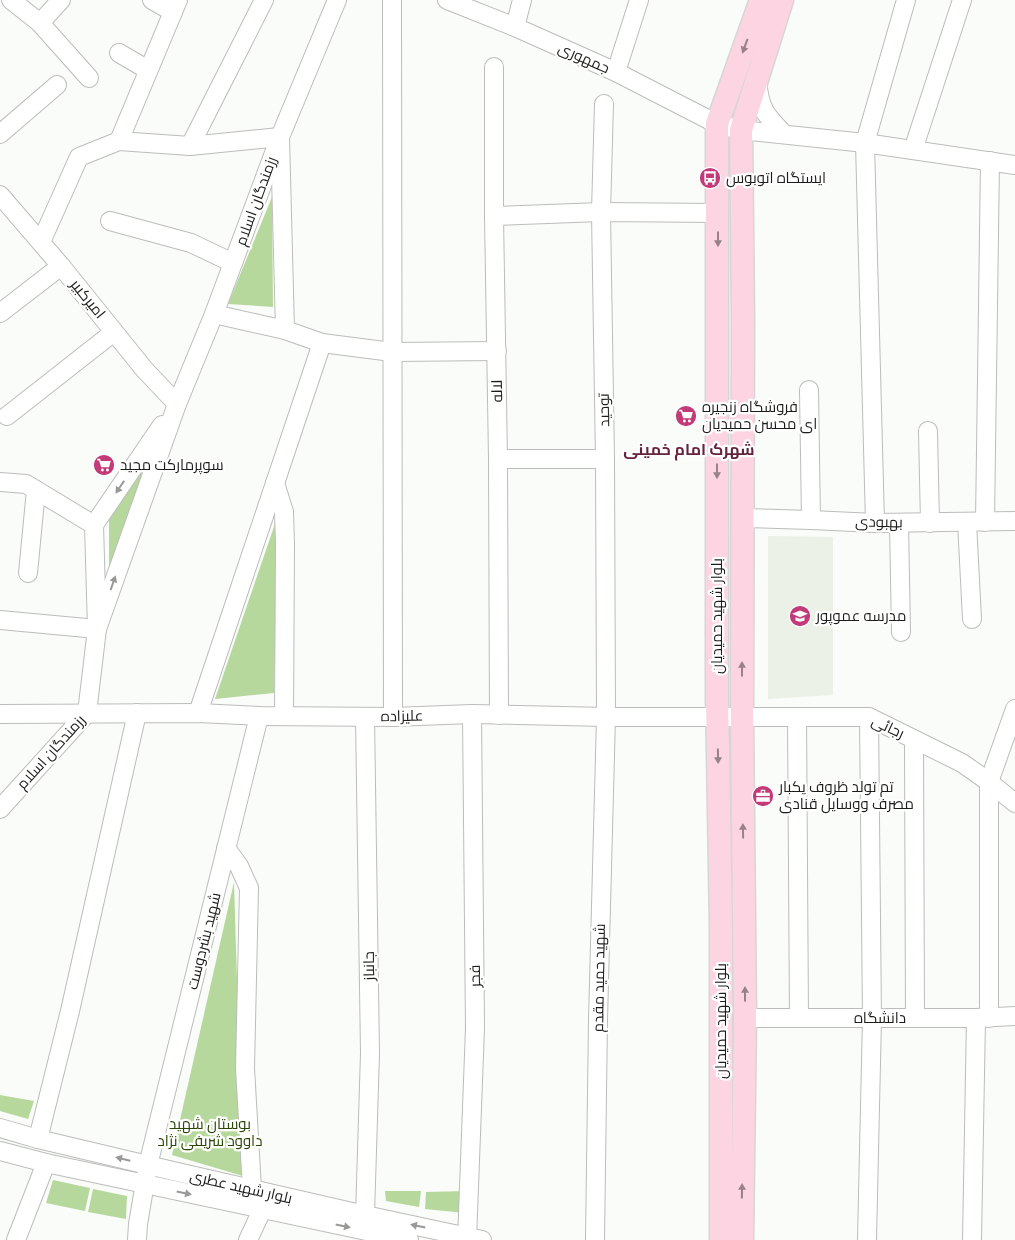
<svg xmlns="http://www.w3.org/2000/svg" width="1015" height="1240" viewBox="0 0 1015 1240" font-family="'Titillium Web',Cairo,sans-serif">
<rect width="100%" height="100%" fill="#f9fcf8"/>
<!-- built -->
<polygon fill="#ebf1e7" points="768,536 833,537 833,695 768,699"/>
<!-- green -->
<g fill="#b7d89d">
<polygon points="272,197 273,307 228,304"/>
<polygon points="156,446 109,588 109,516"/>
<polygon points="278,515 274,693 215,699"/>
<polygon points="234,882 243,1176 172,1155"/>
<polygon points="0,1095 34,1101 28,1119 0,1111"/>
<polygon points="53,1180 90,1188 85,1211 46,1203"/>
<polygon points="93,1189 127,1196 126,1219 88,1212"/>
<polygon points="385,1191 421,1191 419,1207 386,1201"/>
<polygon points="466,1191 465,1213 425,1209 426,1192"/>
</g>
<g fill="none" stroke-linecap="round" stroke-linejoin="round">
<!-- minor casing -->
<g stroke="#bbbdba" stroke-width="20">
<g id="minor">
<polyline points="11,0 40,23 89,78"/>
<polyline points="152,0 173,12"/>
<polyline points="392,0 393,717"/>
<polyline points="447,0 515,27 616,72 717,124 741,130 865,143 1015,165"/>
<polyline points="40,23 61,0"/>
<polyline points="515,27 522,0"/>
<polyline points="119,53 148,70"/>
<polyline points="494,67 494,216 498,459 499,715"/>
<polyline points="616,72 639,0"/>
<path d="M757,81C760,109 765,115 784,134"/>
<polyline points="0,134 57,85"/>
<polyline points="119,141 178,0"/>
<polyline points="190,146 264,0"/>
<polyline points="913,150 962,0"/>
<polyline points="0,195 61,266 144,369 177,404"/>
<polyline points="494,216 601,212 718,213"/>
<polyline points="110,221 191,243 233,263"/>
<polyline points="41,242 79,157 119,141 190,146 280,137 285,330"/>
<polyline points="0,313 61,266"/>
<polyline points="214,314 285,330 322,343 392,352 497,351"/>
<polyline points="809,390 811,520"/>
<polyline points="7,416 114,332"/>
<polyline points="928,431 930,523"/>
<polyline points="498,459 605,459"/>
<polyline points="0,482 26,484 94,525"/>
<polyline points="275,483 284,512 285,544 284,716"/>
<polyline points="743,518 811,520 875,523 1015,521"/>
<polyline points="967,522 972,619"/>
<polyline points="985,522 990,161"/>
<polyline points="875,523 865,143 906,0"/>
<polyline points="899,523 901,632"/>
<polyline points="28,573 36,490"/>
<polyline points="0,620 97,629"/>
<polyline points="97,629 177,404 214,314 280,137 337,0"/>
<polyline points="198,713 322,343"/>
<polyline points="0,714 198,713 259,716 393,717 472,714 606,717 869,717 962,763 989,782 1015,803"/>
<polyline points="797,717 799,1018"/>
<polyline points="914,740 915,1018"/>
<polyline points="0,809 87,713 97,629 94,525 162,425"/>
<polyline points="226,848 239,866 249,888 245,1068 252,1189"/>
<polyline points="745,1018 976,1018 1015,1016"/>
<polyline points="989,1018 989,782 1015,709"/>
<polyline points="0,1128 38,1139 173,1171 365,1215 482,1240"/>
<polyline points="38,1139 70,1011 137,713"/>
<polyline points="0,1151 46,1163 409,1240"/>
<polyline points="365,1215 370,1053 365,717"/>
<polyline points="16,1240 46,1163"/>
<polyline points="137,1240 138,1224 148,1165 259,716"/>
<polyline points="248,1240 262,1210"/>
<polyline points="467,1240 475,1028 472,714"/>
<polyline points="595,1240 598,1020 606,717 605,459 601,212 604,104"/>
<polyline points="867,1240 872,1018 869,717"/>
<polyline points="972,1240 976,1018"/>
</g>
</g>
<!-- major casing -->
<g stroke="#d6d6d6" stroke-width="25">
<g id="major">
<polyline points="721,1240 721,927 717,698 717,124 761,0"/>
<polyline points="742,1240 745,1018 742,717 743,318 741,130 782,0"/>
</g>
</g>
<!-- minor -->
<use href="#minor" stroke="#fff" stroke-width="18"/>
<!-- major -->
<use href="#major" stroke="#fdd4e2" stroke-width="22"/>
</g>
<!-- one-way arrows -->
<defs><path id="oneway-solid" d="M-6-.8H1V-3.2L6.5 0L1 3.2V.8H-6Z" transform="scale(1.25)"/></defs>
<g fill="#988188">
<use href="#oneway-solid" transform="translate(745 46) rotate(110)"/>
<use href="#oneway-solid" transform="translate(718 239) rotate(90)"/>
<use href="#oneway-solid" transform="translate(717 471) rotate(90)"/>
<use href="#oneway-solid" transform="translate(742 669) rotate(-90)"/>
<use href="#oneway-solid" transform="translate(718 756) rotate(89)"/>
<use href="#oneway-solid" transform="translate(743 831) rotate(-91)"/>
<use href="#oneway-solid" transform="translate(745 994) rotate(-90)"/>
<use href="#oneway-solid" transform="translate(742 1191) rotate(-89)"/>
</g>
<g fill="#999998">
<use href="#oneway-solid" transform="translate(120 487) rotate(124)"/>
<use href="#oneway-solid" transform="translate(113 583) rotate(-71)"/>
<use href="#oneway-solid" transform="translate(123 1159) rotate(-166)"/>
<use href="#oneway-solid" transform="translate(184 1193) rotate(12)"/>
<use href="#oneway-solid" transform="translate(343 1226) rotate(12)"/>
<use href="#oneway-solid" transform="translate(418 1226) rotate(-168)"/>
</g>
<!-- icons -->
<defs>
<g id="bus-disc" transform="scale(1.125)"><circle r="9.5" fill="#c23a77" stroke="#fff"/><path d="M-5-6H5V4H4V6H2V4H-2V6H-4V4H-5ZM-3.5-4V0h7V-4ZM-3.5 1.2v1.5H-2V1.2ZM2 1.2v1.5H3.5V1.2Z" fill="#fff"/></g>
<g id="supermarket-disc" transform="scale(1.125)"><circle r="9.5" fill="#c23a77" stroke="#fff"/><path d="M-6-5.5h2.5l.6 2H6L4.5 2H-2.5L-4.4-4H-6ZM-1.5 3.2a1.3 1.3 0 1 0 .1 0ZM3 3.2a1.3 1.3 0 1 0 .1 0Z" fill="#fff"/></g>
<g id="school-disc" transform="scale(1.125)"><circle r="9.5" fill="#c23a77" stroke="#fff"/><path d="M0-5L7-2L0 1L-7-2ZM-4 1L0 2.5L4 1V4Q0 6-4 4Z" fill="#fff"/></g>
<g id="office-disc" transform="scale(1.125)"><circle r="9.5" fill="#c23a77" stroke="#fff"/><path d="M-6-3h4V-5.5h4V-3h4V5H-6ZM-1-4.5V-3h2v-1.5ZM-6 0V1H6V0Z" fill="#fff"/></g>
</defs>
<g fill-rule="evenodd">
<use href="#bus-disc" x="710" y="178"/>
<use href="#supermarket-disc" x="686" y="416"/>
<use href="#supermarket-disc" x="104" y="465"/>
<use href="#school-disc" x="800" y="616"/>
<use href="#office-disc" x="763" y="796"/>
</g>
<g text-anchor="middle" stroke-width="4.5" stroke-linejoin="round" paint-order="stroke">
<!-- street labels -->
<g font-size="15" fill="#1c1c1b" stroke="#fff">
<text transform="translate(584 58) rotate(24)" y="5">جمهوری</text>
<text transform="translate(256 201) rotate(-70)" y="5">رزمندگان اسلام</text>
<text transform="translate(88 299) rotate(51)" y="5">امیرکبیر</text>
<text transform="translate(497 391) rotate(-91)" y="5">لاله</text>
<text transform="translate(604 410) rotate(-91)" y="5">توحید</text>
<text transform="translate(879 522) rotate(1)" y="5">بهبودی</text>
<text transform="translate(717 616) rotate(-90)" y="5">بلوار شهید حمیدیان</text>
<text transform="translate(402 716) rotate(-1)" y="5">علیزاده</text>
<text transform="translate(888 727) rotate(25)" y="5">رجائی</text>
<text transform="translate(51 752) rotate(-48)" y="5">رزمندگان اسلام</text>
<text transform="translate(204 941) rotate(-76)" y="5">شهید بشردوست</text>
<text transform="translate(369 966) rotate(-91)" y="5">جانباز</text>
<text transform="translate(475 976) rotate(-91)" y="5">فجر</text>
<text transform="translate(599 978) rotate(-89)" y="5">شهید حمید مقدم</text>
<text x="880" y="1023">دانشگاه</text>
<text transform="translate(721 1021) rotate(-90)" y="5">بلوار شهید حمیدیان</text>
<text transform="translate(241 1187) rotate(13)" y="5">بلوار شهید عطری</text>
</g>
<!-- poi labels -->
<g font-size="15" fill="#1c1c1b" stroke="#fff" text-anchor="start">
<text x="726" y="183">ایستگاه اتوبوس</text>
<text x="702" y="412">فروشگاه زنجیره<tspan x="702" dy="17">ای محسن حمیدیان</tspan></text>
<text x="120" y="470">سوپرمارکت مجید</text>
<text x="816" y="621">مدرسه عموپور</text>
<text x="779" y="792">تم تولد ظروف یکبار<tspan x="779" dy="17">مصرف ووسایل قنادی</tspan></text>
</g>
<!-- park labels -->
<g font-size="15" fill="#294605" stroke="#fff">
<text x="210" y="1129">بوستان شهید<tspan x="210" dy="17">داوود شریفی نژاد</tspan></text>
</g>
<!-- neighbourhood labels -->
<g font-size="16" font-weight="bold" fill="#64223e" stroke="#fff">
<text x="689" y="455">شهرک امام خمینی</text>
</g>
</g>
</svg>
